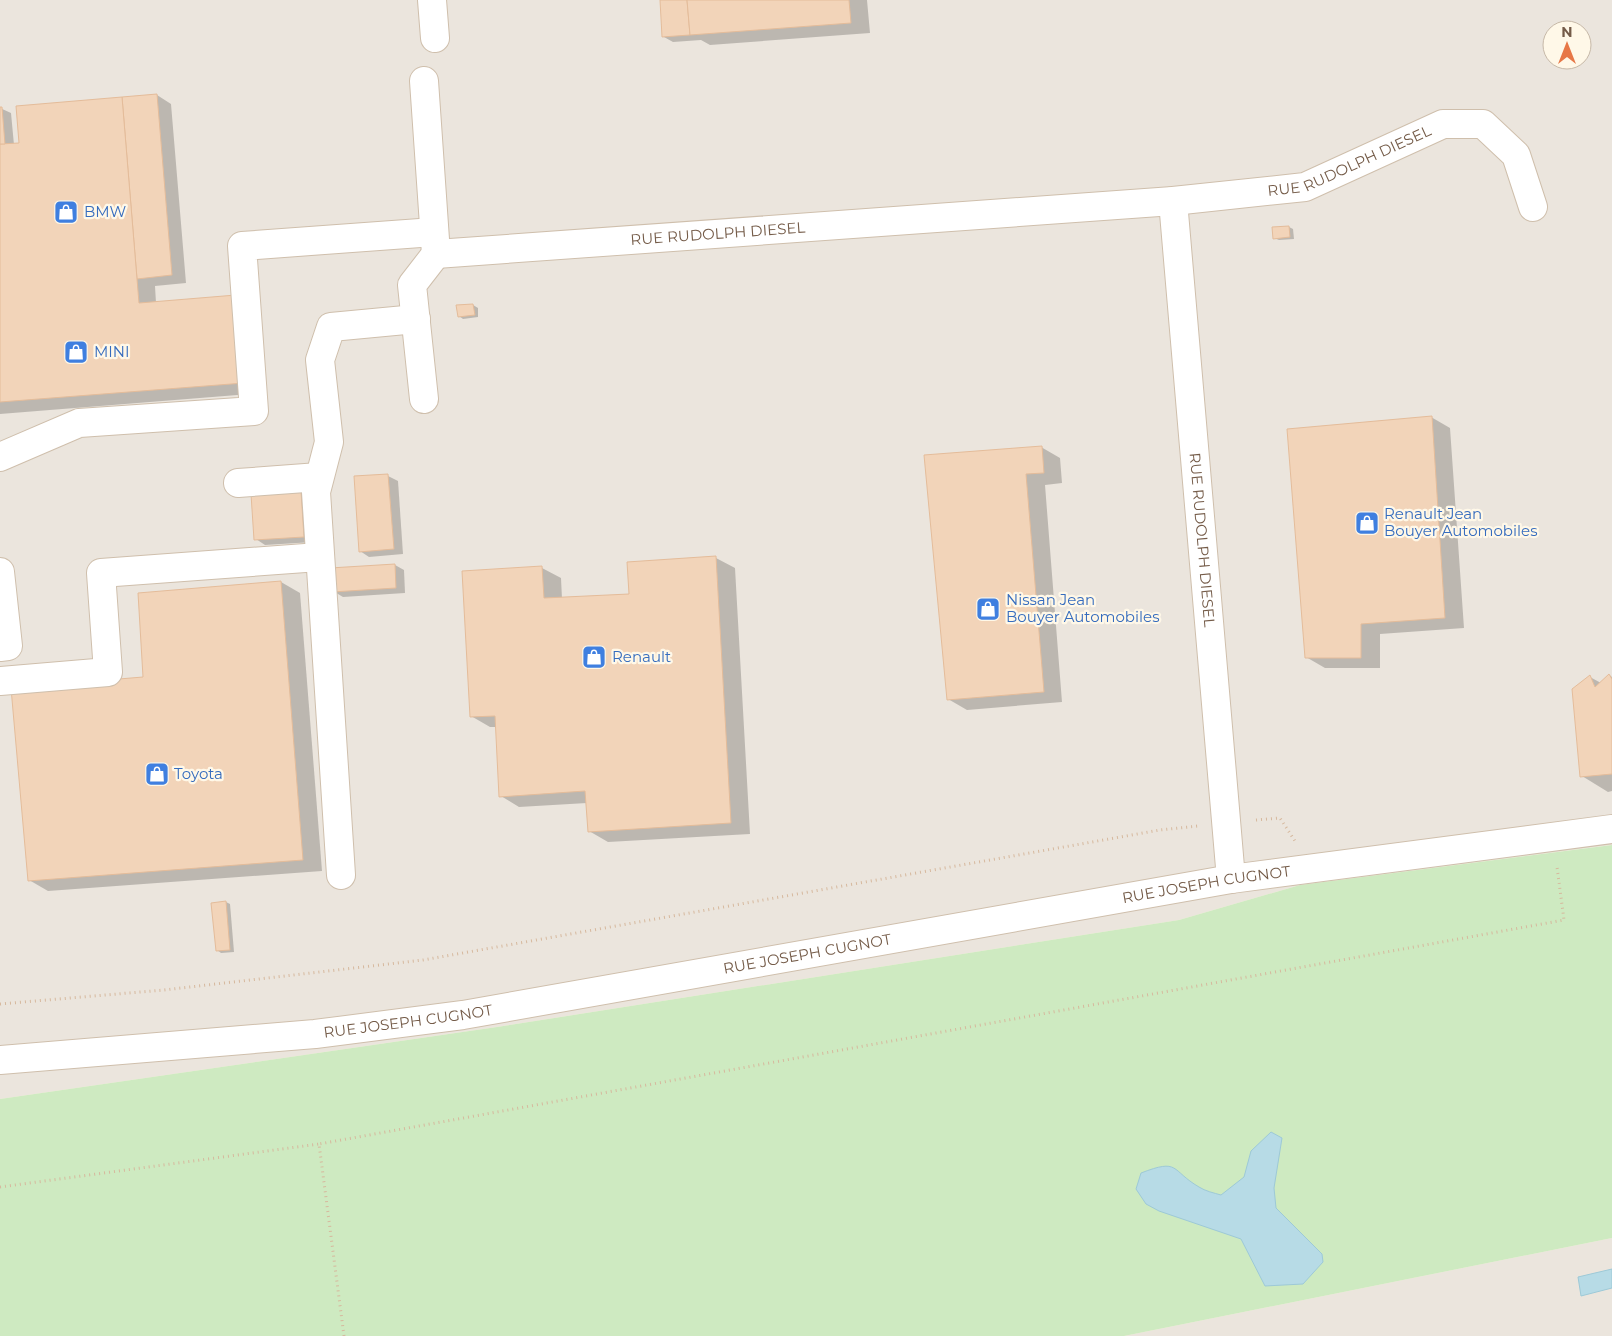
<svg xmlns="http://www.w3.org/2000/svg" width="1612" height="1336" viewBox="0 0 1612 1336" font-family="Montserrat,sans-serif">
<rect width="100%" height="100%" fill="#fcf4e2"/>
<!-- industrial -->
<g fill="#ebe5dd" fill-rule="evenodd">
<path d="M0,0H1612V845L1300,885L1179,920L497,1027L0,1099ZM1552,30H1582V60H1552Z"/>
<polygon points="1612,1238 1612,1336 1124,1336"/>
</g>
<!-- green -->
<polygon fill="#ceeac1" points="1612,845 1612,1238 1124,1336 0,1336 0,1099 497,1027 1179,920 1300,885"/>
<!-- water -->
<g fill="#b7dbe6" stroke="#9dc9d7">
<path d="M1271,1132L1282,1138L1274,1188L1276,1208L1322,1254L1323,1262L1303,1284L1265,1286L1241,1239L1159,1211L1146,1204L1136,1189L1141,1173C1180,1158 1170,1170 1199,1187C1205,1191 1214,1193 1221,1195L1244,1177L1251,1151Z"/>
<polygon points="1612,1269 1612,1288 1581,1296 1578,1277"/>
</g>
<!-- shadow -->
<g fill="#0003">
<polygon points="661,0 867,0 870,33 710,45 701,40 673,42 664,37"/>
<polygon points="157,95 171,104 186,283 155,286 156,303 262,393 0,414 0,108 11,113 14,145"/>
<polygon points="1289,227 1293,229 1294,239 1279,240 1274,238"/>
<polygon points="473,305 478,308 478,317 463,319 459,316"/>
<polygon points="1431,417 1450,428 1464,628 1380,634 1380,668 1325,668 1306,657"/>
<polygon points="1041,447 1060,458 1062,483 1045,485 1062,702 967,710 948,699 925,456"/>
<polygon points="388,476 398,481 403,554 369,557 360,551 355,478"/>
<polygon points="301,492 310,498 313,542 265,545 256,539"/>
<polygon points="716,558 735,568 750,834 608,842 589,831 587,803 519,807 501,796 497,727 490,727 471,716 542,568 561,578 562,599 630,595"/>
<polygon points="395,565 404,570 405,593 343,597 333,591"/>
<polygon points="281,582 300,593 322,871 48,891 29,880 144,678"/>
<polygon points="1609,675 1612,677 1612,791 1608,792 1582,776 1590,677 1601,683"/>
<polygon points="226,902 230,904 234,952 221,953 217,950"/>
</g>
<!-- building -->
<g fill="#f2d4b9" stroke="#e4bc9a">
<polygon points="660,0 687,0 690,35 662,37"/>
<polygon points="687,0 849,0 851,23 690,35"/>
<polygon points="157,94 172,275 137,279 122,97"/>
<polygon points="122,97 139,303 236,295 244,383 0,402 0,144 19,143 16,106"/>
<polygon points="0,107 2,107 5,144 0,144"/>
<polygon points="1289,226 1290,237 1273,239 1272,227"/>
<polygon points="473,304 475,315 458,317 456,305"/>
<polygon points="1432,416 1445,618 1361,624 1361,658 1305,658 1287,429"/>
<polygon points="1042,446 1044,473 1026,474 1044,692 947,700 924,455"/>
<polygon points="388,474 394,549 359,552 354,476"/>
<polygon points="301,491 304,537 254,540 251,494"/>
<polygon points="716,556 731,823 588,832 585,791 499,797 495,716 470,717 462,571 542,566 544,598 629,594 627,562"/>
<polygon points="395,564 396,588 332,592 330,568"/>
<polygon points="281,581 303,860 28,881 11,688 143,677 138,593"/>
<polygon points="1609,674 1612,679 1612,774 1580,777 1572,689 1590,675 1595,687"/>
<polygon points="226,901 230,950 216,951 211,903"/>
</g>
<g fill="none" stroke-linecap="round" stroke-linejoin="round">
<!-- minor casing -->
<g stroke="#cfbfac" stroke-width="30">
<g id="minor">
<polyline points="432,0 435,38"/>
<path id="s1" d="M424,81L436,254L1173,201L1305,187L1443,124H1483L1516,155L1533,207"/>
<path id="s2" d="M1173,201L1231,879"/>
<polyline points="424,399 412,285 436,254"/>
<polyline points="0,457 79,423 254,411 242,246 434,232"/>
<polyline points="238,483 319,477"/>
<polyline points="0,572 8,646 0,647"/>
<polyline points="0,681 108,672 101,573 319,557"/>
<polyline points="341,875 316,492 329,442 320,360 331,327 416,319"/>
<path id="s3" d="M0,1060L315,1034L463,1015L1231,879L1612,829"/>
</g>
</g>
<!-- path -->
<g stroke="#d6b89d" stroke-width="3" stroke-dasharray="1 4" stroke-linecap="butt">
<polyline points="1256,820 1280,818 1295,841"/>
<polyline points="0,1004 164,990 423,960 1160,830 1198,826"/>
<polyline points="0,1187 319,1144"/>
<polyline points="344,1336 319,1144 1564,920 1557,867"/>
</g>
<!-- minor -->
<use href="#minor" stroke="#fff" stroke-width="28"/>
</g>
<!-- icons -->
<defs>
<g id="shop-square" transform="scale(1.25)"><rect x="-9" y="-9" width="18" height="18" rx="4" fill="#3f7fe0" stroke="#fff8e8"/><path d="M-5-2.5h2.3a2.7 3.5 0 0 1 5.4 0H5L5.5 6h-11ZM-1.5-2.5h3a1.5 2.3 0 0 0-3 0Z" fill="#fff"/></g>
</defs>
<g fill-rule="evenodd">
<use href="#shop-square" x="66" y="212"/>
<use href="#shop-square" x="76" y="352"/>
<use href="#shop-square" x="1367" y="523"/>
<use href="#shop-square" x="988" y="609"/>
<use href="#shop-square" x="594" y="657"/>
<use href="#shop-square" x="157" y="774"/>
</g>
<g text-anchor="middle" stroke-width="4.5" stroke-linejoin="round" paint-order="stroke">
<!-- street labels -->
<g font-size="15" fill="#745b48" stroke="#fff8e8">
<text dy="5" stroke="none"><textPath href="#s1" startOffset="1095">RUE RUDOLPH DIESEL</textPath></text>
<text dy="5" stroke="none"><textPath href="#s1" startOffset="456">RUE RUDOLPH DIESEL</textPath></text>
<text dy="5" stroke="none"><textPath href="#s2" startOffset="340">RUE RUDOLPH DIESEL</textPath></text>
<text dy="5" stroke="none"><textPath href="#s3" startOffset="1220">RUE JOSEPH CUGNOT</textPath></text>
<text dy="5" stroke="none"><textPath href="#s3" startOffset="815">RUE JOSEPH CUGNOT</textPath></text>
<text dy="5" stroke="none"><textPath href="#s3" startOffset="410">RUE JOSEPH CUGNOT</textPath></text>
</g>
<!-- shop labels -->
<g font-size="15" fill="#366cbe" stroke="#fff8e8" text-anchor="start">
<text x="84" y="217">BMW</text>
<text x="94" y="357">MINI</text>
<text x="1384" y="519">Renault Jean<tspan x="1384" dy="17">Bouyer Automobiles</tspan></text>
<text x="1006" y="605">Nissan Jean<tspan x="1006" dy="17">Bouyer Automobiles</tspan></text>
<text x="612" y="662">Renault</text>
<text x="174" y="779">Toyota</text>
</g>
</g>
<!-- north arrow -->
<g transform="translate(1567 45)"><circle r="24" fill="#fff8e8" stroke="#c7b9a8"/>
<path d="M0-4L9 19L0 12L-9 19Z" fill="#e77746"/>
<text y="-8" font-size="14" font-weight="bold" text-anchor="middle" fill="#745b48">N</text>
</g>
</svg>
